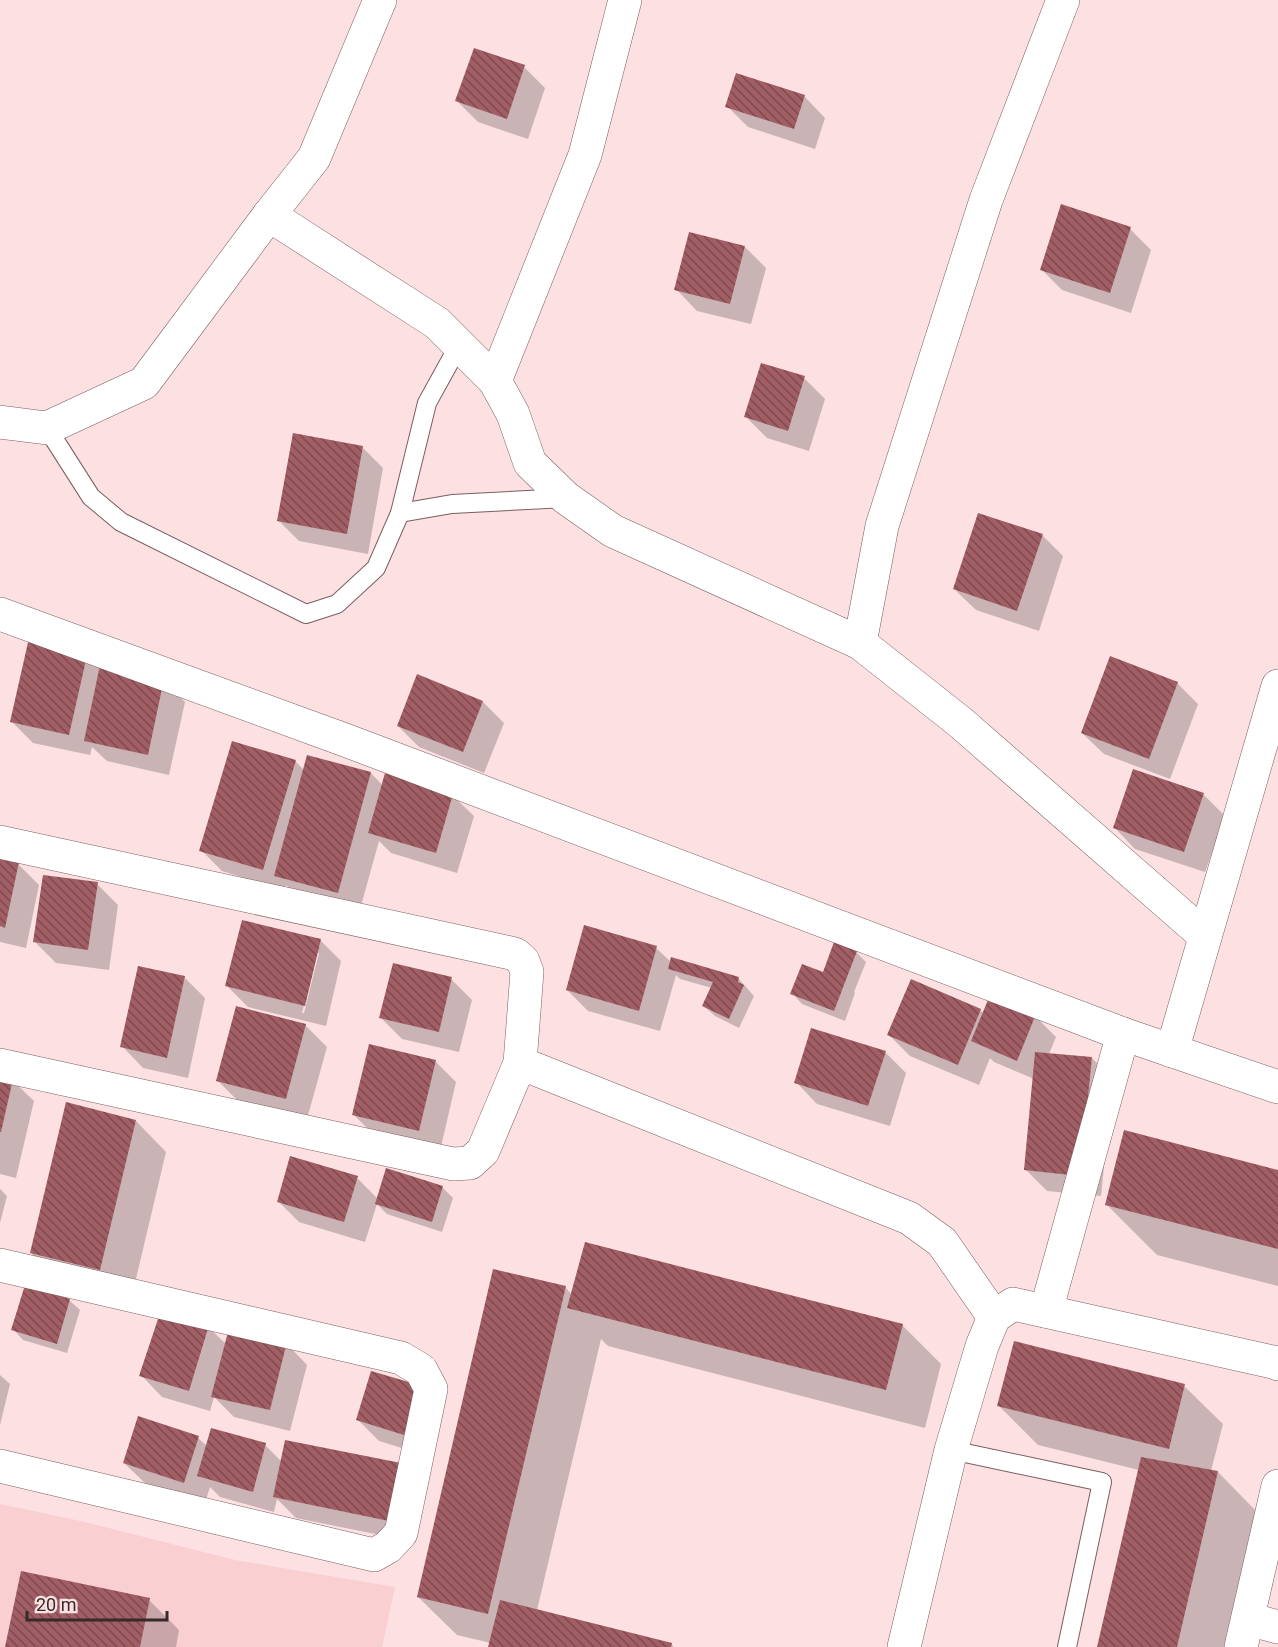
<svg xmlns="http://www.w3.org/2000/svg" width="1278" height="1647" viewBox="0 0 1278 1647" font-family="Roboto,sans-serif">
<defs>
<pattern id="building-back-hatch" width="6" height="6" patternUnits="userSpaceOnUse" patternTransform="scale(1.5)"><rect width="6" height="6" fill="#a25e65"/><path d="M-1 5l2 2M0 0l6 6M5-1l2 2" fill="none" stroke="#7e4a4f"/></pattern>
</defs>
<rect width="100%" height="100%" fill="#fce0e2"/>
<!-- built -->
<polygon fill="#f9cfd2" points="0,1504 85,1522 235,1560 395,1587 382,1647 0,1647"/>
<!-- shadow -->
<g fill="#0003" fill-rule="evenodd">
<polygon points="524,67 545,88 528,139 478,122 457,101"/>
<polygon points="804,96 825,118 815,149 748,127 727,106"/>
<polygon points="1130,229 1151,250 1131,313 1062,290 1041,269"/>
<polygon points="745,247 766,268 751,324 697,311 676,289"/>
<polygon points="804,378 825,399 809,451 767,438 746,417"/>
<polygon points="362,447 383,468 368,554 299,541 278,520"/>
<polygon points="1042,535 1063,556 1039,631 976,610 954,589"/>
<polygon points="87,652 164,681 185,702 169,775 107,761 92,747 90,755 33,743 12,722"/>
<polygon points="1177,683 1198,704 1170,779 1104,754 1082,733"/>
<polygon points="483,702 504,723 484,773 419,747 398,726"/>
<polygon points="295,761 304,770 371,773 383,786 452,795 474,816 457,873 391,853 379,841 359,913 297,896 286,885 284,890 222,871 201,850"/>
<polygon points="1134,771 1204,795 1225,816 1205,872 1135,849 1114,827"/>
<polygon points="0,860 18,864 39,885 26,948 0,942"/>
<polygon points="97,884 118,905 109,970 56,963 35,942"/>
<path d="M320,940L341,961L326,1026L248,1007L227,986ZM316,953H319L304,1013H302Z"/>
<polygon points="656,948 672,963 738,978 754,996 739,1028 715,1016 704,1006 712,988 680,979 676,975 660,1031 588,1011 567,990"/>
<polygon points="856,952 866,962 854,992 855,993 845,1021 802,1004 792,993"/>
<polygon points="184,977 205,998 188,1078 143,1068 122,1046"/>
<polygon points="451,979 472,1000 459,1052 402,1039 381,1018"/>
<polygon points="980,1010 984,1014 1035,1016 1056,1037 1049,1054 1092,1058 1113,1079 1101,1196 1047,1191 1026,1170 1034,1079 994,1062 990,1058 979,1085 910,1056 889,1035"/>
<polygon points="305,1025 327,1047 307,1119 239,1102 218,1081"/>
<polygon points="885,1052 906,1073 890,1126 817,1104 796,1082"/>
<polygon points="435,1061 456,1082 440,1151 375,1136 354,1115"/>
<polygon points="0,1077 12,1080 34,1101 16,1178 0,1174"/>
<polygon points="136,1121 166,1152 131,1300 62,1284 31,1253"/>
<polygon points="1278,1171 1278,1286 1157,1255 1107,1205"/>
<polygon points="357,1178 378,1199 442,1187 453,1198 442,1232 387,1214 377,1204 365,1242 299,1222 278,1201"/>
<polygon points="0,1189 7,1196 0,1223"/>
<polygon points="565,1287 572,1295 902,1325 941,1364 925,1428 608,1346 601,1339 537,1610 671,1644 674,1647 490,1647 491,1643 457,1635 418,1597"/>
<polygon points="69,1300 80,1310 67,1353 23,1340 13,1329"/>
<polygon points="208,1327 226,1344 286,1343 307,1365 290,1431 234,1417 214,1397 210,1411 162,1397 141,1375"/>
<polygon points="0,1375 10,1384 0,1425"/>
<polygon points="1184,1386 1223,1424 1211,1471 1218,1472 1256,1511 1225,1647 1099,1647 1139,1470 1038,1445 999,1406"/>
<polygon points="418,1387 425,1455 379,1441 358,1420"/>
<polygon points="198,1438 207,1446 265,1445 282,1462 400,1465 410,1541 296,1518 277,1499 274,1512 220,1497 210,1487 205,1503 146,1484 124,1463"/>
<polygon points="149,1600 179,1630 176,1647 6,1647"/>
</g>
<!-- building -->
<g fill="url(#building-back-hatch)">
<polygon points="474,48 525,65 507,119 455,101"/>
<polygon points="736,73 805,95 794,129 725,107"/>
<polygon points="1061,204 1131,227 1110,293 1040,270"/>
<polygon points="689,232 745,246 730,304 674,290"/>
<polygon points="761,363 805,376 788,431 744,417"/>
<polygon points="293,433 363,446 347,534 277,521"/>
<polygon points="978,513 1043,534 1017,611 953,589"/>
<polygon points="29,638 88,651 69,735 10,722"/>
<polygon points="1110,656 1178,682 1149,759 1081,733"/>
<polygon points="100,665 164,679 148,755 84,741"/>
<polygon points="417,674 483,701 463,752 397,726"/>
<polygon points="232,741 296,760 263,870 199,851"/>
<polygon points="307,755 371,772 338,893 274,876"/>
<polygon points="1133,769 1204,793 1184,852 1113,828"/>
<polygon points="385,773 453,794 436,853 368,833"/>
<polygon points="0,858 19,862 5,928 0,926"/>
<polygon points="43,875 98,882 88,950 33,942"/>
<polygon points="242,920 321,939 305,1006 225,986"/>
<polygon points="584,925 657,946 639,1011 566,990"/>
<polygon points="834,942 857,951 834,1011 790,994 802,964 823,972"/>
<polygon points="671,957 739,977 738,982 744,985 729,1019 702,1006 713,982 668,969"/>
<polygon points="393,963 452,977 439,1032 379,1018"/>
<polygon points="138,966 185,976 167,1058 120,1047"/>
<polygon points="911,979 981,1009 958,1065 887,1035"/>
<polygon points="990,995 1036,1014 1017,1061 971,1041"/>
<polygon points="236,1006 306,1024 286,1099 216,1081"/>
<polygon points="811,1028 886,1051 868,1106 794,1083"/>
<polygon points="369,1044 436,1060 419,1131 352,1115"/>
<polygon points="1035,1052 1092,1057 1080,1176 1024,1170"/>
<polygon points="0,1076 13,1079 1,1132 0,1132"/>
<polygon points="66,1102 136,1120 100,1270 30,1253"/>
<polygon points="1124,1130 1278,1170 1278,1249 1105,1205"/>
<polygon points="290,1156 358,1176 344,1222 277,1202"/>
<polygon points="386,1168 443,1186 432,1222 375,1204"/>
<polygon points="585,1242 903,1324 886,1390 567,1308"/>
<polygon points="493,1269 566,1286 488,1614 417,1597"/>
<polygon points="25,1285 70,1299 57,1344 11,1330"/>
<polygon points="161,1310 209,1325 189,1391 139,1376"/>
<polygon points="229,1328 287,1342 270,1410 211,1397"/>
<polygon points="1014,1341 1185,1384 1169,1449 997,1406"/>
<polygon points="371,1371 419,1385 404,1435 356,1420"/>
<polygon points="138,1416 199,1436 184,1483 123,1463"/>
<polygon points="211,1428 266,1443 253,1492 197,1476"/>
<polygon points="285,1440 401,1463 389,1521 273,1497"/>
<polygon points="1141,1457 1218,1471 1177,1647 1097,1647"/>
<polygon points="21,1571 150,1598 140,1647 5,1647"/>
<polygon points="500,1600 672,1643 671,1647 488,1647"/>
</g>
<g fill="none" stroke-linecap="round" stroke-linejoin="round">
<!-- lane casing -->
<g stroke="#7b5e60" stroke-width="20">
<g id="lane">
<polyline points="47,428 91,497 121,522 306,614 337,604 376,568 400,513 427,403 459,345"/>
<polyline points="400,513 452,504 566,498"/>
<polyline points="951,1450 1102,1482 1067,1647"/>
</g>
</g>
<!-- street casing -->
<g stroke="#7b5e60" stroke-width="34">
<g id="street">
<polyline points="1063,0 986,200 882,526 860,643 960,722 1205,936"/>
<polyline points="269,215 437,323 495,381 513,414 530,463 566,498 613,531 860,643"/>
<polyline points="495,381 585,155 625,0"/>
<polyline points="0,422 47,428 144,383 269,215 314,158 380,0"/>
<polyline points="0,614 345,740 1123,1034 1278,1087"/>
<polyline points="0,842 515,954 523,961 527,972 520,1063 483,1151 470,1163 453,1164 0,1065"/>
<polyline points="1172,1051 1278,686"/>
<polyline points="520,1063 909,1218 942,1242 994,1317"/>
<polyline points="0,1265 401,1358 421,1370 431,1389 401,1533 388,1547 374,1555 0,1466"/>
<polyline points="1046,1311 1123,1034"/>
<polyline points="1248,1619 1278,1627"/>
<polyline points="904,1647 951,1450 982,1346 994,1317 1013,1304 1277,1363 1278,1364"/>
<polyline points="1241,1647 1278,1486"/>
</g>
</g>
<!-- lane -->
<use href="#lane" stroke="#fff" stroke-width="18"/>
<!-- street -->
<use href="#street" stroke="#fff" stroke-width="33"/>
</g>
<!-- scale -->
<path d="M27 1611v9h140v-9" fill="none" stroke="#362a2a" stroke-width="3"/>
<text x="36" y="1611" font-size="18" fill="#362a2a" stroke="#fce0e2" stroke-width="4.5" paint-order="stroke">20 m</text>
</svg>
